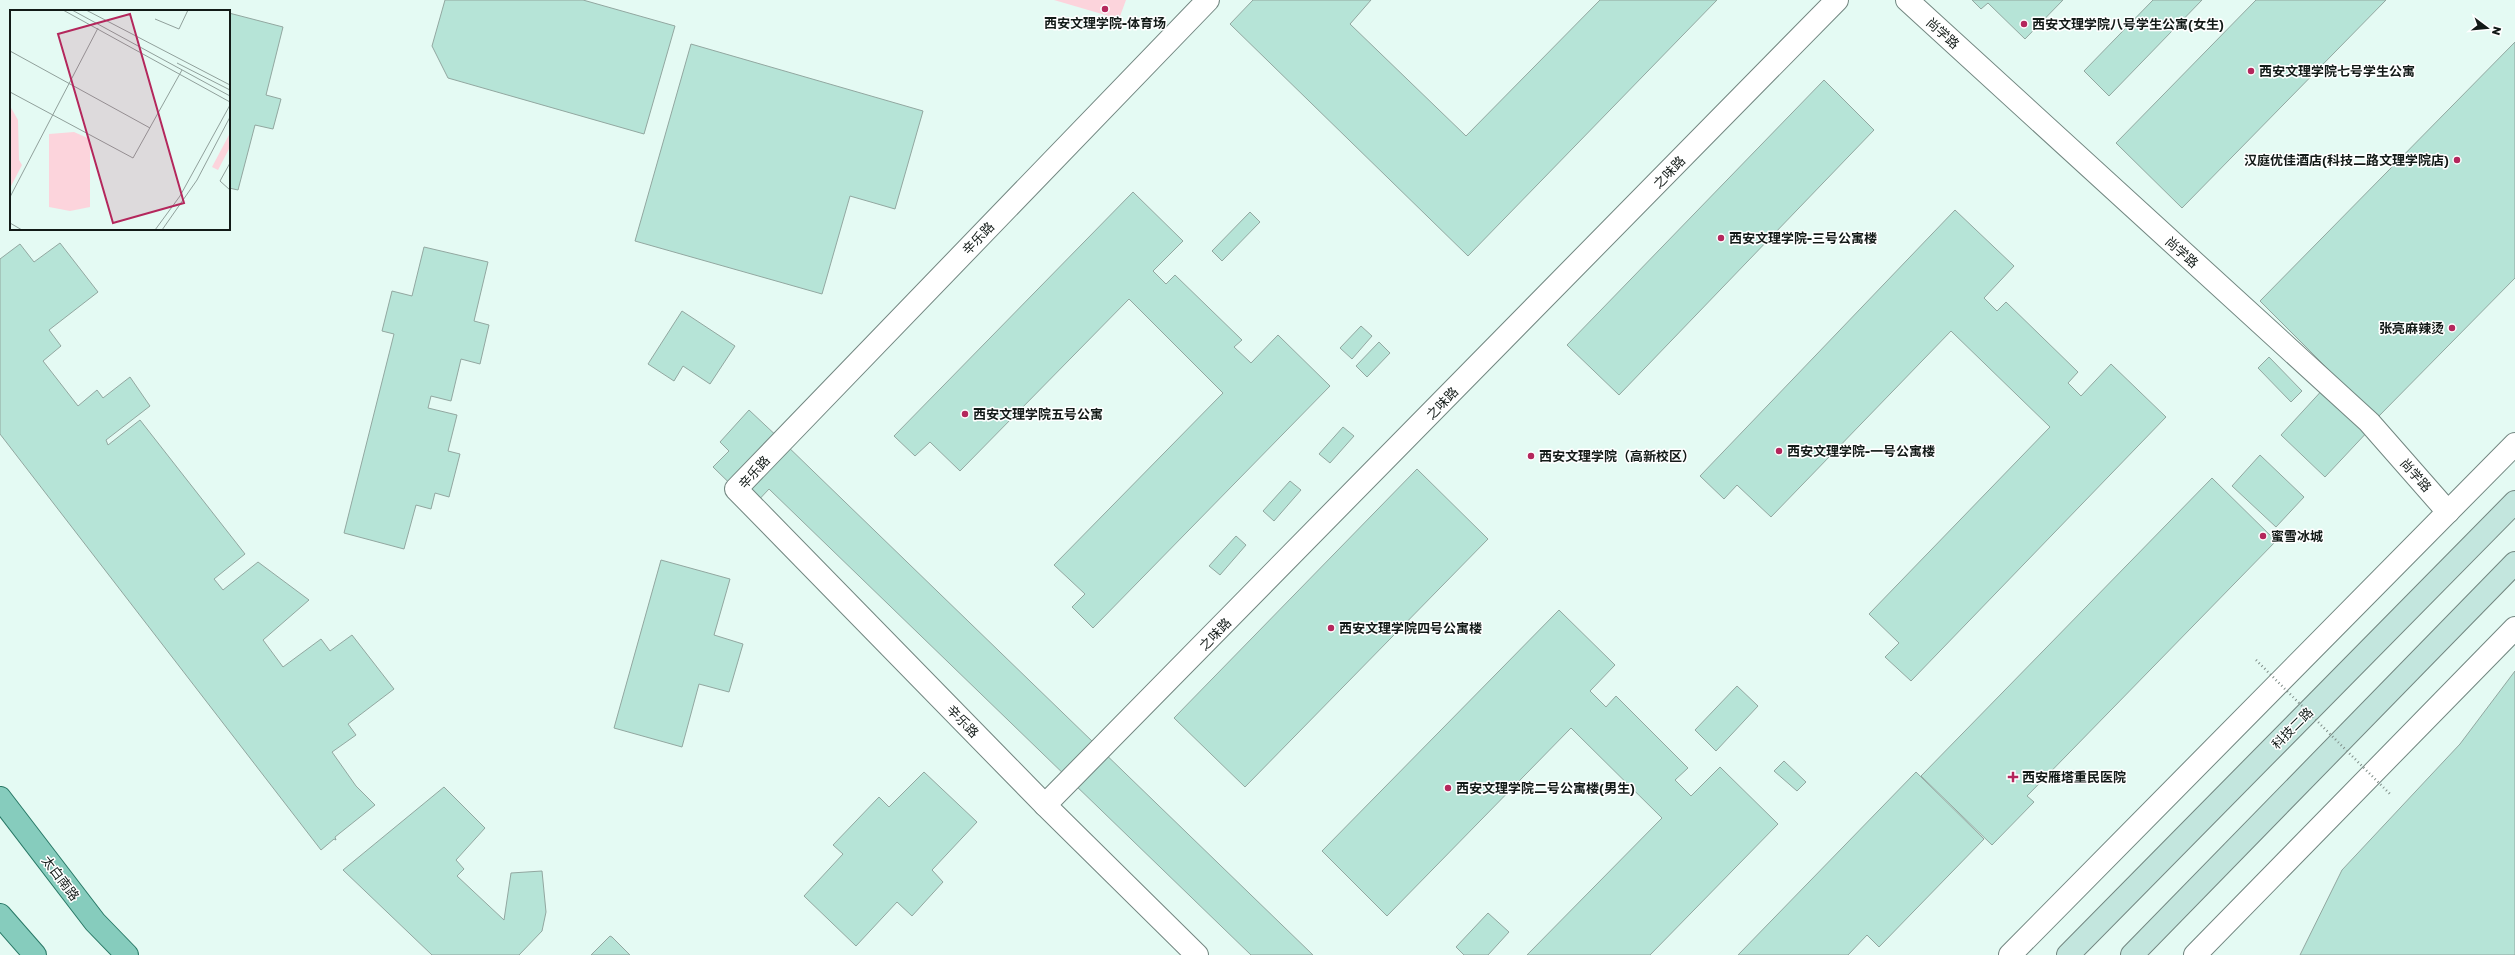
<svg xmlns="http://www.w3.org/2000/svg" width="2515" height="955" viewBox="0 0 2515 955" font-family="'Golos Text','Noto Sans SC',sans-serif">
<rect width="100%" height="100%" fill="#e4faf3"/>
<!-- green -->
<polygon fill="#fcd4dc" points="1054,0 1126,0 1119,19"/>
<!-- building -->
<g fill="#b6e4d7" stroke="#92a7a0">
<polygon points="445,0 583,0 675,26 644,134 448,78 432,46"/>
<polygon points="1253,0 1371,0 1350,24 1466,136 1600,0 1717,0 1468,256 1230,24"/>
<polygon points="1972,0 2063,0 2025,39 1988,3 1981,9"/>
<polygon points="2153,0 2202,0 2109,96 2084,71"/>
<polygon points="2256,0 2386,0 2182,208 2116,143"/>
<polygon points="229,13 283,27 266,95 281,99 273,129 255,125 238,190 229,188"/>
<polygon points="2515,42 2515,278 2377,418 2260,301"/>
<polygon points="691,44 923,111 895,209 850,196 822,294 635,241"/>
<polygon points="1824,80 1874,130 1619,395 1567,345"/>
<polygon points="1133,192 1183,241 1153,271 1166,284 1175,275 1242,340 1234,347 1251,363 1278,335 1330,386 1093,628 1072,607 1085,594 1054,565 1223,393 1129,299 960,471 930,442 915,456 894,436"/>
<polygon points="1955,210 2014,266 1984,298 1997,311 2006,302 2078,372 2068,383 2081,396 2111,364 2166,417 1911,681 1885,657 1899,643 1869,614 2050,427 1951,331 1771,517 1737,485 1724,499 1700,476"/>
<polygon points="1250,212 1260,222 1222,261 1212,251"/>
<polygon points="60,243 98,292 49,330 61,346 43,361 78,406 97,390 103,398 130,377 150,406 106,440 108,445 140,420 245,554 214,579 223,590 258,562 309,600 263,640 283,667 321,639 330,651 352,635 394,689 348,724 356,735 332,752 356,786 375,805 335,837 336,840 334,839 321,850 0,434 0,259 20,244 34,262"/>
<polygon points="424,247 488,262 474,321 489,325 480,364 461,359 451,401 431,396 428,408 457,415 448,451 460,454 449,497 435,493 431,509 416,505 404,549 344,533 394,334 382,331 392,291 412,296"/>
<polygon points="682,311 735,346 710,384 683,366 674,381 648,364"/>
<polygon points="1361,326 1372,336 1352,359 1340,348"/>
<polygon points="1379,342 1390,353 1367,377 1356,366"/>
<polygon points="2269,357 2302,391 2291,402 2258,368"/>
<polygon points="2326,386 2371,428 2325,477 2281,435"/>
<polygon points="749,410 782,441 1313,955 1251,955 769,489 753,506 713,467 729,451 720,442"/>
<polygon points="1343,427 1354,436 1330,463 1319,454"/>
<polygon points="2260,455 2304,497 2276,527 2232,486"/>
<polygon points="1417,469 1488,539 1245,787 1174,718"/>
<polygon points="2212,478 2276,541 2027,796 2034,802 1992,845 1921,776"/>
<polygon points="1290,481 1301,490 1274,521 1263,511"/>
<polygon points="1236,536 1246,545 1220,575 1209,566"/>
<polygon points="661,560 730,579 714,635 743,644 729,692 699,684 682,747 614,728"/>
<polygon points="1559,610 1615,665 1590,691 1606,707 1616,696 1688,768 1675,780 1691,796 1720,767 1778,824 1650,955 1527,955 1662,818 1571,728 1387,916 1322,851"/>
<polygon points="2515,671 2515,955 2300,955 2342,870 2460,744"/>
<polygon points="1737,686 1758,706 1716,751 1695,730"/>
<polygon points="1784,761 1806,782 1797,791 1774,771"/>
<polygon points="924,772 977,822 932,870 943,882 912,916 897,902 856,946 804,896 843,854 833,845 879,797 889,807"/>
<polygon points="1916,772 1984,839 1879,947 1867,935 1848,955 1738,955"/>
<polygon points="444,787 485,828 456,860 464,869 457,876 504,920 511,873 542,871 546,912 542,931 519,955 432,955 343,870"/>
<polygon points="1488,913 1509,932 1488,955 1464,955 1456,947"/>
<polygon points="610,936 612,937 630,955 591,955"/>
</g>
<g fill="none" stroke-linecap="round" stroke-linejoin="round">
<!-- minor casing -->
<g stroke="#728680" stroke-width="24">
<g id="minor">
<polyline points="1907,0 2369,422 2448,512"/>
<polyline points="1045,805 1837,0"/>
<polyline points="1197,955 1045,805 736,489 1208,0"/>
</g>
</g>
<!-- tertiary casing -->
<g stroke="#728680" stroke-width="24">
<g id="tertiary">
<polyline points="2010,955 2515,444"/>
<polyline points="2195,955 2515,628"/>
</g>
</g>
<!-- secondary casing -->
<g stroke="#728680" stroke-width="24">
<g id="secondary">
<polyline points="2068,955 2515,502"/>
<polyline points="2132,955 2515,563"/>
</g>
</g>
<!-- primary casing -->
<g stroke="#297866" stroke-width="24">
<g id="primary">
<polyline points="0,798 95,922 127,955"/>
<polyline points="0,915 35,955"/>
</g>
</g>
<!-- minor -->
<use href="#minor" stroke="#fff" stroke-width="22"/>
<!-- tertiary -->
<use href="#tertiary" stroke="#fff" stroke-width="22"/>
<!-- secondary -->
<use href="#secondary" stroke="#c3e6de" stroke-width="22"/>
<!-- primary -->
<use href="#primary" stroke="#86ccbd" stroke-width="22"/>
<!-- path-bridge -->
<polyline stroke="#808f8a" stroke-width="2.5" stroke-dasharray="1 3" stroke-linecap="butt" points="2256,660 2391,795"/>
</g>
<!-- markers -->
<g fill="#b4275c" stroke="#fff" stroke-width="1.5">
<circle cx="1105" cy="9" r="4"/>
<circle cx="2024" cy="24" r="4"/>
<circle cx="2251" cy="71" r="4"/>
<circle cx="2457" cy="160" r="4"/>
<circle cx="1721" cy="238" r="4"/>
<circle cx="2452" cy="328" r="4"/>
<circle cx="965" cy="414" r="4"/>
<circle cx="1779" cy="451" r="4"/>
<circle cx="1531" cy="456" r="4"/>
<circle cx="2263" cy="536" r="4"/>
<circle cx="1331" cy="628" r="4"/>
<path d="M2011 771h4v4h4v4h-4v4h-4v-4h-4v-4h4z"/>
<circle cx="1448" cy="788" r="4"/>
</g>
<g text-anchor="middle" stroke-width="3" stroke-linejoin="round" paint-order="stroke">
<!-- poi labels -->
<g font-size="13" font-weight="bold" fill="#121a17" stroke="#fff" text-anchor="start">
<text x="1105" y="28" text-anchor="middle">西安文理学院-体育场</text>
<text x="2032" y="29">西安文理学院八号学生公寓(女生)</text>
<text x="2259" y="76">西安文理学院七号学生公寓</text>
<text x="2449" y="165" text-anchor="end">汉庭优佳酒店(科技二路文理学院店)</text>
<text x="1729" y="243">西安文理学院-三号公寓楼</text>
<text x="2444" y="333" text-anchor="end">张亮麻辣烫</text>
<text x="973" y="419">西安文理学院五号公寓</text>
<text x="1787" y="456">西安文理学院-一号公寓楼</text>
<text x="1539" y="461">西安文理学院（高新校区）</text>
<text x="2271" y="541">蜜雪冰城</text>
<text x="1339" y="633">西安文理学院四号公寓楼</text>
<text x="2022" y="782">西安雁塔重民医院</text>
<text x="1456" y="793">西安文理学院二号公寓楼(男生)</text>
</g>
<!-- street labels -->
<g font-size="13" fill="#121a17" stroke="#fff">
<text transform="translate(1943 33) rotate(42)" y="5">尚学路</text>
<text transform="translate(1669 172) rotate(-46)" y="5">之味路</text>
<text transform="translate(978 238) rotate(-46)" y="5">辛乐路</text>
<text transform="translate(2182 252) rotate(42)" y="5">尚学路</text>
<text transform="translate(1442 403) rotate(-46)" y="5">之味路</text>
<text transform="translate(754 472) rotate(-48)" y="5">辛乐路</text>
<text transform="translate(2416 475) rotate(48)" y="5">尚学路</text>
<text transform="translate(1215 634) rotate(-46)" y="5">之味路</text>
<text transform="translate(963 721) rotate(46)" y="5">辛乐路</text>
<text transform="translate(2292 728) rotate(-45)" y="5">科技二路</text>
<text transform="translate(61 878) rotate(53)" y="5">太白南路</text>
</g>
</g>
<!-- overview -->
<g transform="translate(10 10)">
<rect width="220" height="220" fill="#e4faf3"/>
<path d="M0,96L8,110L9,150L12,155L0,178ZM64,122L80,129V197L60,201L39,197V124ZM220,123V137L208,160L202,157Z" fill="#fcd4dc"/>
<path fill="none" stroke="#90a09b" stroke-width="1" d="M53,0L220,92M62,0L220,86M76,0L220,75M145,9L169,19L178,0M0,41L140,118M167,53L220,80M0,82L123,148L172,60M220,153L210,171L220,180M0,187L88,18M0,213L12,220M145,220L170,186L220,95M152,220L187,170L220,107"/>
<path fill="#b4275c" fill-opacity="0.15" stroke="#b4275c" stroke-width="2" d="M120,4L174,193L103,213L48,24Z"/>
<rect width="220" height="220" fill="none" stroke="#121a17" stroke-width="2"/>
</g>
<!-- north arrow -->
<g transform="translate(2487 28) rotate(106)" stroke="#ffffff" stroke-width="3" paint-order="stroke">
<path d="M0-3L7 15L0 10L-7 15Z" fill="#121a17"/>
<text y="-6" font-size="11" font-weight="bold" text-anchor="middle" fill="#121a17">N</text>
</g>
</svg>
